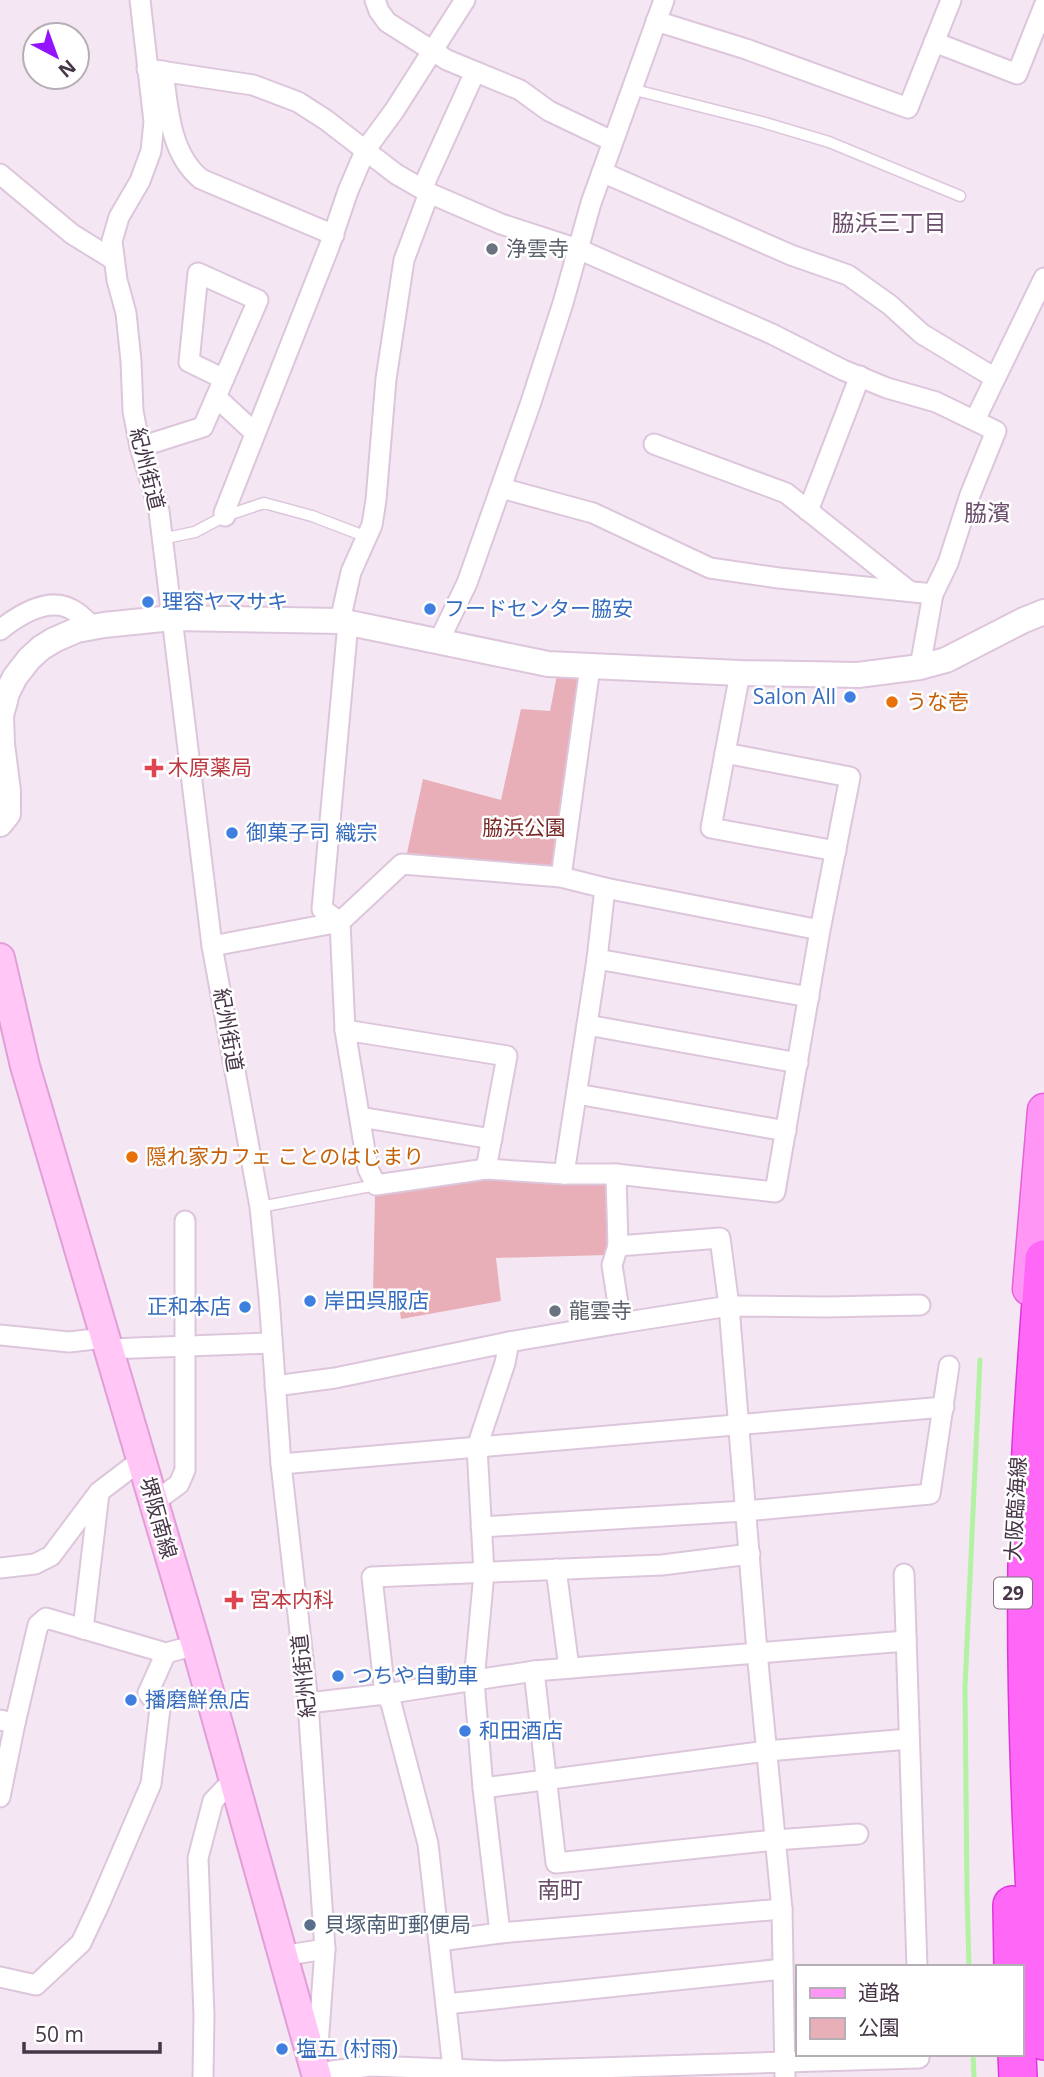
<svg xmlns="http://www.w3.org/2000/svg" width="1044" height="2077" viewBox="0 0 1044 2077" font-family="'Open Sans','Noto Sans JP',sans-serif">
<rect width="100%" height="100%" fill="#f4e7f3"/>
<!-- green -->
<g fill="#e9afb8">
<polygon points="557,675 582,675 554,868 407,853 423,779 501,800 521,709 550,711"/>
<polygon points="484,1179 606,1182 607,1255 496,1258 501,1301 401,1319 397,1291 373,1294 375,1195"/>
</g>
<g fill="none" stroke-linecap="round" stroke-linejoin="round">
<!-- stream -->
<g stroke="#b2f2a2" stroke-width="5">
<polyline points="969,1967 967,1893 965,1687 980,1360"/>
<polyline points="973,2054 974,2077"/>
</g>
<!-- service casing -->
<g stroke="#ddc6dc" stroke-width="13">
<g id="service">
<polyline points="631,89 762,122 829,142 960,196"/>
<polyline points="161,539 195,532 225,516 264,503 312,516 367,537"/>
<polyline points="260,1207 376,1185"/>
</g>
</g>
<!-- minor casing -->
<g stroke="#ddc6dc" stroke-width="23">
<g id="minor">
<polyline points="140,0 154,122 151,151 140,181 119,217 112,241 117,280 126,313 131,361 133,411 140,447 159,511 212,946 260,1207 269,1297 281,1464 308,1703 325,1949 316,2073 371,2066 499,2071 499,2077"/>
<polyline points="375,0 379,11 387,22 447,60 520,90 549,111 612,141"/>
<polyline points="656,21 746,49 908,108 951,0"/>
<polyline points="934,42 1017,74 1044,6"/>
<polyline points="147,69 253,85 298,102 326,120 396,174 429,193 501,224 578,249 772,334 843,370 887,388 936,402 996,431 970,495 948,563 933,594 920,667"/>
<path d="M163,71C168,108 170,154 201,179L334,235"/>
<polyline points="602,172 791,255 848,275 890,305 922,334 995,378"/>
<polyline points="0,174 72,234 114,260"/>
<polyline points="422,189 475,72"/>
<polyline points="216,397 255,433"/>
<polyline points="975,420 1044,278"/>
<polyline points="654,444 786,493 909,591"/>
<polyline points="140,447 203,427 258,300 198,273 189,362 224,379"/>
<polyline points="501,488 593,513 710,568 779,578 933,594"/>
<polyline points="808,511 860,376"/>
<polyline points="225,516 224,513 329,247 348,191 366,149 394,111 465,0"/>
<polyline points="340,621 351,572 372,525 376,500 386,379 404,260 429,193"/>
<path d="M0,630C20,614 51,594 76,612C82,616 88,622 93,627"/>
<polyline points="438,643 467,583 530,405 563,303 591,203 664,0"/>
<polyline points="740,673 725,753 850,777 820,930 775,1192 616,1174 564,1174 486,1169 376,1185 368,1169 345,1030 340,922 402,864 561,877 605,888 820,930"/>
<polyline points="725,753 711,828 836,851"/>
<polyline points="561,877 590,667"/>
<polyline points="340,922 322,909 348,623"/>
<polyline points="212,946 340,922"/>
<polyline points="597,959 809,997"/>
<polyline points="587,1025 798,1063"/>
<polyline points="345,1030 507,1056 486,1169"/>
<polyline points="577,1094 786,1131"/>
<polyline points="360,1117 492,1139"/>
<polyline points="564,1174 597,959 605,888"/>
<polyline points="616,1174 618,1246 720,1238 729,1306 757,1652 782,1909 785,2077"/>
<polyline points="621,1323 729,1306 826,1307 920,1305"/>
<polyline points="0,1335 69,1342 104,1338"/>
<polyline points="509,1342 505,1363 477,1447 484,1573 474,1681 483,1788 500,1933 782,1909"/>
<polyline points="108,1349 271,1343"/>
<polyline points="275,1386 335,1378 509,1342 621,1323 612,1265 618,1246"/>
<polyline points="281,1464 944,1407"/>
<polyline points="153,1503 179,1484 185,1470 185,1221"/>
<polyline points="481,1527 745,1511 930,1494 949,1366"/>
<polyline points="0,1568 35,1564 51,1556 99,1492 141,1460"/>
<polyline points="556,1569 569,1668"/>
<polyline points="904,1574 917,1967"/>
<polyline points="83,1629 99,1493"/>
<polyline points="534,1671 556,1863 775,1840 858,1834"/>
<polyline points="308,1703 385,1694 534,1671 906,1641"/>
<polyline points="0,1720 15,1723 0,1797"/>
<polyline points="15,1723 38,1625 46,1618 166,1653"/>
<polyline points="483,1788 767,1751 909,1739"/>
<polyline points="439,1941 500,1933"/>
<polyline points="282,1956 325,1949"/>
<polyline points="0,1977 36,1985 81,1943 99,1905 151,1784 160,1708 148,1693 166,1653 196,1645"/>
<polyline points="446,2004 783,1969"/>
<polyline points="453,2069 428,1844 391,1703 385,1694 372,1577 662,1565 750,1554"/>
<polyline points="499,2071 919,2058 919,2054"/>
<polyline points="203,2077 204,2015 198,1858 213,1801 232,1781"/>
</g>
</g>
<!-- tertiary casing -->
<g stroke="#ddc6dc" stroke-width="28">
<polyline id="tertiary" points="0,824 8,814 8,791 2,744 1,716 7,693 15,677 29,659 41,648 54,640 77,630 104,625 172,618 340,621 548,664 740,673 858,675 920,667 946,660 1024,620 1044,612"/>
</g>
<!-- secondary casing -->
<g stroke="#e19ed8" stroke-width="32">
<polyline id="secondary" points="0,958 25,1066 196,1645 317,2077"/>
</g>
<!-- primary casing -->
<g stroke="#e662da" stroke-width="35">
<polyline id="primary" points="1029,1289 1044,1110"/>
</g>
<!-- motorway casing -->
<g stroke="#e134dc" stroke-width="40">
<g id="motorway">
<path d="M1044,1259C1037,1361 1028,1463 1027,1565C1025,1724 1033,1883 1044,2041"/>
<polyline points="1012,1905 1013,1967"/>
<polyline points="1017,2054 1018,2077"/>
</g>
</g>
<!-- service -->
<use href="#service" stroke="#fff" stroke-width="10"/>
<!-- minor -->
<use href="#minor" stroke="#fff" stroke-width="19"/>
<!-- tertiary -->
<use href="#tertiary" stroke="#fff" stroke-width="24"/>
<!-- secondary -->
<use href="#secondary" stroke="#ffc6f6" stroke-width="28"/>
<!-- primary -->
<use href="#primary" stroke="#ff95f4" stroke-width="32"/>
<!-- motorway -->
<use href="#motorway" stroke="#ff67f6" stroke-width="37"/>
</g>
<!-- markers -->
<g fill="#6b7280" stroke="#fff" stroke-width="2.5">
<circle cx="492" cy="249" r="7"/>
<circle cx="555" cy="1311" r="7"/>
</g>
<g fill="#3f7fe0" stroke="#fff" stroke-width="2.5">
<circle cx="148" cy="602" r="7"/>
<circle cx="430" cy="609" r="7"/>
<circle cx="850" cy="697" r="7"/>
<circle cx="232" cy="833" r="7"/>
<circle cx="310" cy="1301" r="7"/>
<circle cx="245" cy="1307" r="7"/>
<circle cx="338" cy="1676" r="7"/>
<circle cx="131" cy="1700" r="7"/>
<circle cx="465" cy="1731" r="7"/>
<circle cx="282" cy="2049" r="7"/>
</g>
<g fill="#e8710a" stroke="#fff" stroke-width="2.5">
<circle cx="892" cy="702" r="7"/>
<circle cx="132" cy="1157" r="7"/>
</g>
<g fill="#e0444e" stroke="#fff" stroke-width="2.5">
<path d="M150.5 757.5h7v7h7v7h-7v7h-7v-7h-7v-7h7z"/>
<path d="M230.5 1589.5h7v7h7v7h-7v7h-7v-7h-7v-7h7z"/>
</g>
<circle fill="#5c6f8a" stroke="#fff" stroke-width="2.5" cx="310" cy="1925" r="7"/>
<g text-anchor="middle" stroke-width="5" stroke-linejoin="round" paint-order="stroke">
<!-- shield labels -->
<rect fill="#fff" stroke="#7e727e" stroke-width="2" x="994" y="1577.5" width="38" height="31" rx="5"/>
<g font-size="19" font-weight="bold" fill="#473647">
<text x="1013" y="1600">29</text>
</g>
<!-- worship labels -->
<g font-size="21" fill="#5b616d" stroke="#fff" text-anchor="start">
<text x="506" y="256">浄雲寺</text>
<text x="569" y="1318">龍雲寺</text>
</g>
<!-- street labels -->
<g font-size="21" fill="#473647" stroke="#fff">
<text transform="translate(147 469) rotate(76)" y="7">紀州街道</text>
<text transform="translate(228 1030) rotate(80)" y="7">紀州街道</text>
<text transform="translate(1016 1509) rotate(-87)" y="7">大阪臨海線</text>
<text transform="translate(158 1518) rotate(74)" y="7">堺阪南線</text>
<text transform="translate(304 1676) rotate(-96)" y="7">紀州街道</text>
</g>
<!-- shop labels -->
<g font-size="21" fill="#366cbe" stroke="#fff" text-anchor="start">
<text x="162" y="609">理容ヤマサキ</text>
<text x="444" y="616">フードセンター脇安</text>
<text x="836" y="704" text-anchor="end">Salon All</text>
<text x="246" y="840">御菓子司 織宗</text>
<text x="324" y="1308">岸田呉服店</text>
<text x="231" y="1314" text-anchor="end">正和本店</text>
<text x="352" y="1683">つちや自動車</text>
<text x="145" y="1707">播磨鮮魚店</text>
<text x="479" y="1738">和田酒店</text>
<text x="296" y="2056">塩五 (村雨)</text>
</g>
<!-- food labels -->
<g font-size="21" fill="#c56008" stroke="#fff" text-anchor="start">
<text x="906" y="709">うな壱</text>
<text x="146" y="1164">隠れ家カフェ ことのはじまり</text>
</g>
<!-- health labels -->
<g font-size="21" fill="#be3a42" stroke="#fff" text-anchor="start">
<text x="168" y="775">木原薬局</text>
<text x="250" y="1607">宮本内科</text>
</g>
<!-- park labels -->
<g font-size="21" fill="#7a2927" stroke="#fff">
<text x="524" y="835">脇浜公園</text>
</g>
<!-- service labels -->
<g font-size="21" fill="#4e5e75" stroke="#fff" text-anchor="start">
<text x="324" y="1932">貝塚南町郵便局</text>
</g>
<!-- neighbourhood labels -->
<g font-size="23" fill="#6a4d6a" stroke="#fff">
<text x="889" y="231">脇浜三丁目</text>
<text x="987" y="521">脇濱</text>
<text x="560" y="1898">南町</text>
</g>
</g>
<!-- legend -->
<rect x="796" y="1965" width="228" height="91" fill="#ffffff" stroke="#b5afb5" stroke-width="2"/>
<rect x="810" y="1988" width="35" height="10" fill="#ff95f4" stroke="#b5afb5" stroke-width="2"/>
<text x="858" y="2000" font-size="21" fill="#473647">道路</text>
<rect x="810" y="2018" width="35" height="21" fill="#e9afb8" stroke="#b5afb5" stroke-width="2"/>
<text x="858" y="2035" font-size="21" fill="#473647">公園</text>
<!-- north arrow -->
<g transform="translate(56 56) rotate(139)"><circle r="33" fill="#ffffff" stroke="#b5afb5" stroke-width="2"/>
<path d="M0-5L12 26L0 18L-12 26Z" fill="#9313fe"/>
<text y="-10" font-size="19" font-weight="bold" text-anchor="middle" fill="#473647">N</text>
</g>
<!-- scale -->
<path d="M24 2042v10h136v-10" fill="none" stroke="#473647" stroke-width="3.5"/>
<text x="35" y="2042" font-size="21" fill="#473647" stroke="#ffffff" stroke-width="5" paint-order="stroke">50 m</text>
</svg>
